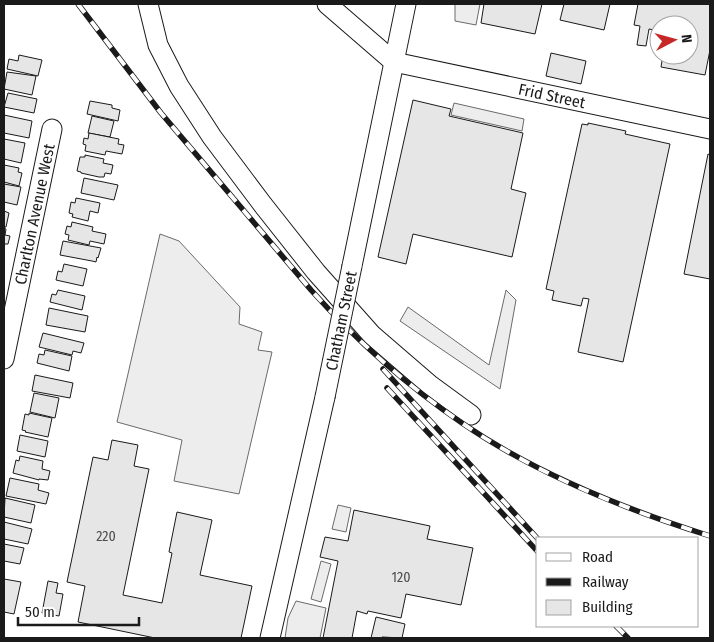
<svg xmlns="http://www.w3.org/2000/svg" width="714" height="642" viewBox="0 0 714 642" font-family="'Fira Sans Condensed',sans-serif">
<rect width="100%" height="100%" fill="#fff"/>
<!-- built -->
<g fill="#ededed" stroke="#6a6a6a">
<polygon points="455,4 480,4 476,25 455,21"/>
<polygon points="454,103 524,119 522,131 451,115"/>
<polygon points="160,234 179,241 240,307 239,324 262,332 258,350 272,352 239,494 174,481 182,440 117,422"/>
<polygon points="506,290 516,300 500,389 400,321 408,307 489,365"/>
<polygon points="338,505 351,508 346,532 332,529"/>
<polygon points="321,561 331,564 321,602 311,599"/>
<polygon points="296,601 326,608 320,638 285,638 288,618"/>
</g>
<!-- building -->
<g fill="#e6e6e6" stroke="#1a1a1a">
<polygon points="484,4 542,4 535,34 481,23"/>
<polygon points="564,4 610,4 604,30 560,20"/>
<polygon points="638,4 710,4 710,50 705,75 661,67 663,55 689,55 692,37 689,36 689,25 659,25 659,31 649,29 646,46 637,45 640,26 634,25"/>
<polygon points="551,53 586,61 581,84 546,76"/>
<polygon points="19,55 42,60 38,76 7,69 9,59 18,61"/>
<polygon points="7,72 36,76 32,95 4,89"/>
<polygon points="8,93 37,99 34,113 4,107"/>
<polygon points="413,100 451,109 449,116 523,133 511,189 526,193 512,257 413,234 406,264 378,257"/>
<polygon points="90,101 112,105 112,108 120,110 118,121 87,114"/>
<polygon points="4,115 32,121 29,138 4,133"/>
<polygon points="92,116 114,121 110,137 88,133"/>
<polygon points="588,123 626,131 625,134 670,144 623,362 578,352 589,299 583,298 581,306 552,300 554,291 546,289 582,124 588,125"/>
<polygon points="89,133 119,139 118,144 124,145 122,154 106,151 105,155 85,151 86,145 83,144 84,138 88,139"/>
<polygon points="4,139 25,143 21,163 4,159"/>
<polygon points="708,154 710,155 710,279 684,274"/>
<polygon points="85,155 104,159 103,163 113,165 111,174 105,173 104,177 99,177 81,173 81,172 77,171 80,157 85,157"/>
<polygon points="4,165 19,168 18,172 22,173 19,186 4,182"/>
<polygon points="84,178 118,185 114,200 81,193"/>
<polygon points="4,184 21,187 17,205 4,202"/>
<polygon points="76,198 100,203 98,213 90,211 88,221 72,217 73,214 69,213 71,202 75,203"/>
<polygon points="4,211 9,213 6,227 4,227"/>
<polygon points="72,222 93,227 92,231 106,234 104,244 90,241 89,245 68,240 69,235 65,234 67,226 71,227"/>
<polygon points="4,228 6,229 5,235 10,236 8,244 4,244"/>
<polygon points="63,241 101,248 98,258 97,257 96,262 92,261 60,255"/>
<polygon points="64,264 87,269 83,286 56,280 58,271 62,272"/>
<polygon points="58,290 85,296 82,310 50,302 52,294 56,295"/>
<polygon points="49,308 88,316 85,332 46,325"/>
<polygon points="43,333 84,343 81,353 73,351 72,355 39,347"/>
<polygon points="45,350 72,356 69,371 37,363 39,354 44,355"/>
<polygon points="35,375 73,383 70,398 32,391"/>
<polygon points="34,393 59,398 55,418 30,412"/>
<polygon points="29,413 52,418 48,437 25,432 26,431 22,430 25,414 29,415"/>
<polygon points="20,435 48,441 45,457 17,451"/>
<polygon points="112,440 138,445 134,466 149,469 123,595 162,603 172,553 169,552 177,512 212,520 200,575 252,586 241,638 155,638 78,622 85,586 67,582 93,457 108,460"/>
<polygon points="20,456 43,461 42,469 50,471 48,480 39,479 39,480 13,473 16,460 19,461"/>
<polygon points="10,478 39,484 38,490 49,493 46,504 6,496"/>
<polygon points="5,498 35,505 31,523 4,517"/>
<polygon points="354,510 430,526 427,539 473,548 461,605 406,594 401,618 368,611 367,614 357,611 352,638 323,638 338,561 320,557 325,537 348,541"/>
<polygon points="4,522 32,529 28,544 4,539"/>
<polygon points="4,544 24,548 20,564 4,561"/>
<polygon points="4,579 21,582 14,614 4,612"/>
<polygon points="48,581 58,583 56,593 63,594 59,616 42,613"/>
<polygon points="376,617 405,624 402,638 382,637 382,638 371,638"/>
</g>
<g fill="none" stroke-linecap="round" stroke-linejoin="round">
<!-- minor casing -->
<g stroke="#1a1a1a" stroke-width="21">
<g id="minor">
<polyline points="148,4 158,45 179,86 212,137 263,205 316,272 372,335 430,385 471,415"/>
<path id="s1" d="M327,4L394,62L710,129"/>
<polyline points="352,266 406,4"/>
<path id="s2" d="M4,359L52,129"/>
<polyline points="270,638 325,397"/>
</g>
</g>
<!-- minor -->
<use href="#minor" stroke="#fff" stroke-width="19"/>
<!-- rail casing -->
<g stroke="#1a1a1a" stroke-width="5.5">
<g id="rail">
<path d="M78,4L161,113L311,290C355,339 406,385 462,423C536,474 624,509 710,536"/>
<polyline points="383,369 538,539"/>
<polyline points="387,388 538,552"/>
<polyline points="616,626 628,638"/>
</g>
</g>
<!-- rail -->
<use href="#rail" stroke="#fff" stroke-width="4" stroke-dasharray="11" stroke-linecap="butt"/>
<!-- minor-bridge casing -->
<g stroke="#1a1a1a" stroke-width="21" stroke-linecap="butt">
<g id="minor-bridge">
<path id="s3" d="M325,397L352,266"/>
</g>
</g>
<!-- minor-bridge -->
<use href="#minor-bridge" stroke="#fff" stroke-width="19"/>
</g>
<g text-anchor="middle" stroke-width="4" stroke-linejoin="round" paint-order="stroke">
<!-- number labels -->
<g font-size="14" fill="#4d4d4d">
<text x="106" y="541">220</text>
<text x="401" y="582">120</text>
</g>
<!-- street labels -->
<g font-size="16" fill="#1a1a1a" stroke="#fff">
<text dy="6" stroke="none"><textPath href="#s1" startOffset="250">Frid Street</textPath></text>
<text dy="6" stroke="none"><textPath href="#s2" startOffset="148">Charlton Avenue West</textPath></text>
<text dy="6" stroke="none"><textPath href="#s3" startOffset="78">Chatham Street</textPath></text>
</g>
</g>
<!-- border -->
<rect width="714" height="642" fill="none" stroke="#1a1a1a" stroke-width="10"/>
<!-- legend -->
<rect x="536" y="537" width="162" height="90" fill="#ffffff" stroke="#a3a3a3"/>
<rect x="546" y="553" width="25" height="8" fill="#ffffff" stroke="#a3a3a3"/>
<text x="582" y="562" font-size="15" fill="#1a1a1a">Road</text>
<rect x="546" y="578" width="25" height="8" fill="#1a1a1a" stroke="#a3a3a3"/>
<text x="582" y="587" font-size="15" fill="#1a1a1a">Railway</text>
<rect x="546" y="600" width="25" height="15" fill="#e6e6e6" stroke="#a3a3a3"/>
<text x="582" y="612" font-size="15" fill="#1a1a1a">Building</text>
<!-- north arrow -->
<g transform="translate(674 40) rotate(84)"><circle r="24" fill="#ffffff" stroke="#a3a3a3"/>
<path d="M0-4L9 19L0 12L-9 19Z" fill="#c62828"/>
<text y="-8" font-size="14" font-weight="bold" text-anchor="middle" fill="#1a1a1a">N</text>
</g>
<!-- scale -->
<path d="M18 617v8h121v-8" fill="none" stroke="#1a1a1a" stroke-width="2.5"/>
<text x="25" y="617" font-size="15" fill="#1a1a1a" stroke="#ffffff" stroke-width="4" paint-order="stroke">50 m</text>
</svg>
